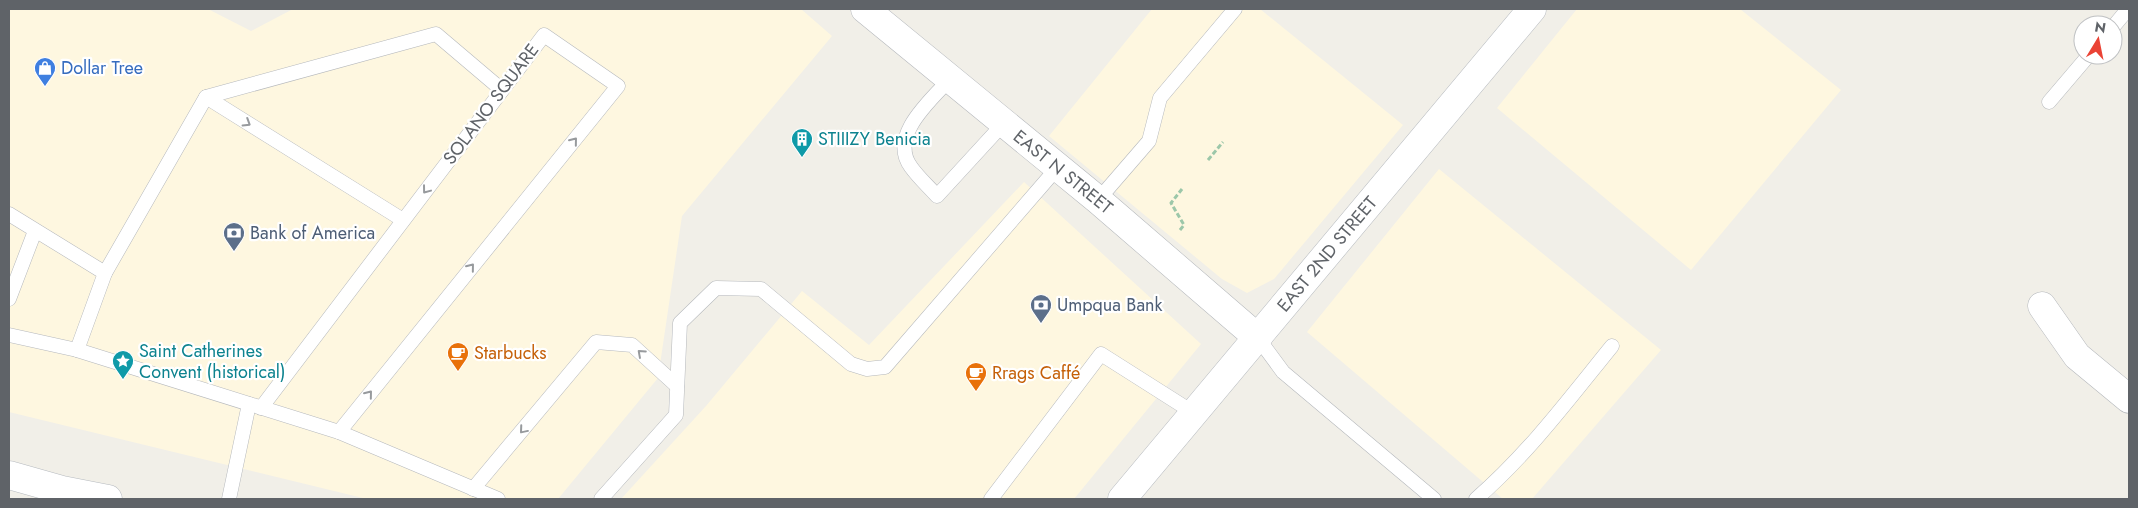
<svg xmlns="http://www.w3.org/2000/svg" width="2138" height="508" viewBox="0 0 2138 508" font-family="Jost,sans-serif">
<rect width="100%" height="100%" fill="#f1efe8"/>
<!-- commercial -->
<g fill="#fef7e0">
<polygon points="9,9 208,9 251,31 293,9 801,9 832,36 682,216 658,378 558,499 367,499 9,412"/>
<polygon points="1152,9 1260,9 1403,125 1274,279 1247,293 1222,279 1049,136"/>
<polygon points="1577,9 1740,9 1841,90 1691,270 1497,108"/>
<polygon points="1439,169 1661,350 1532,499 1503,499 1307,332"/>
<polygon points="1024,182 1201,344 1074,499 621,499 706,406 802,291 869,345"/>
</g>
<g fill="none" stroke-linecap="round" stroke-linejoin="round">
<!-- service casing -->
<g stroke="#b5b8bc" stroke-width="15">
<g id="service">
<polyline points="2113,27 2128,9"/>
<path d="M950,79C931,100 888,136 911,167C918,177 928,186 937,196L1004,123"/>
<polyline points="206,97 403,220"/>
<polyline points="2049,102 2089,55"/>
<polyline points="1098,200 1149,141 1160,98 1235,9"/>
<polyline points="9,214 105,273 77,350 339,432 498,499"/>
<polyline points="105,273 206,97 436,34 502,90"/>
<polyline points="9,299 35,231"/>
<polyline points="9,335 77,350"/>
<polyline points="1258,338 1283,372 1434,499"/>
<polyline points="261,408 544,35 618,86 339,432"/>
<polyline points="473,489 596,342 632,345 677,386"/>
<polyline points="229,499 249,404"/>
<polyline points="601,499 676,415 680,323 716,288 761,289 851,364 867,369 885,367 1058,167"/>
<polyline points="991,499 1101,354 1194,413"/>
<path d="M1476,499C1528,454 1569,399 1612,346"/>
</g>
</g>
<!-- minor casing -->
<g stroke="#b5b8bc" stroke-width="29">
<g id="minor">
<polyline points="865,9 1098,200 1258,338"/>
<polyline points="2042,306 2077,356 2129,399"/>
</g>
</g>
<!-- secondary casing -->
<g stroke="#b6babf" stroke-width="29">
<g id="secondary">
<polyline points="9,475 62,490 108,499"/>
<polyline points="1122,499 1532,9"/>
</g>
</g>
<!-- path -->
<g stroke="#9cc7a9" stroke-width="3" stroke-dasharray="5 2.5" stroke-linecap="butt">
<polyline points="1208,160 1223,142"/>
<polyline points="1180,230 1184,225 1171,203 1182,189"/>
</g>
<!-- service -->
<use href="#service" stroke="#fff" stroke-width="14"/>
<!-- minor -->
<use href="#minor" stroke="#fff" stroke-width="28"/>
<!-- secondary -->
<use href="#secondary" stroke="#fff" stroke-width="28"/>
</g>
<!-- one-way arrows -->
<defs><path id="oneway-chevron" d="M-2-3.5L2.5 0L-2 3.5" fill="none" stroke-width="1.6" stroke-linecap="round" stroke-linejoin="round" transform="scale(1.25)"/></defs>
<g stroke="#979a9d">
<use href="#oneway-chevron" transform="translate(247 123) rotate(32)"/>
<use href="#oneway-chevron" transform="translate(574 141) rotate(-51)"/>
<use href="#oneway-chevron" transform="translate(426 190) rotate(127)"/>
<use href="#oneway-chevron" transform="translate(471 267) rotate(-51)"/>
<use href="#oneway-chevron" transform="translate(641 353) rotate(-138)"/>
<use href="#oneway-chevron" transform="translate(369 394) rotate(-51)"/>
<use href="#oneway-chevron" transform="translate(523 430) rotate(130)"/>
</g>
<!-- icons -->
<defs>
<g id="shop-pin" transform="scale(1.125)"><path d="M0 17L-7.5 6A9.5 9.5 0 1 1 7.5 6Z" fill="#3f7fe0" stroke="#fff"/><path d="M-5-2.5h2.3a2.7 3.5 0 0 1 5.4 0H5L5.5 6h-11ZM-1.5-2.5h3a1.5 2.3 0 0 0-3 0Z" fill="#fff"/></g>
<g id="building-pin" transform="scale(1.125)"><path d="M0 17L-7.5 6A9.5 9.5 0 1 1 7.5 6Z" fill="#0f9aa8" stroke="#fff"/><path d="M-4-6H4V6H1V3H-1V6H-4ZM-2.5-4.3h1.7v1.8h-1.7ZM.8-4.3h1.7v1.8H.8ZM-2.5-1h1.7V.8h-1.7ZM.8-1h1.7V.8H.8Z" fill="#fff"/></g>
<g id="bank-pin" transform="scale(1.125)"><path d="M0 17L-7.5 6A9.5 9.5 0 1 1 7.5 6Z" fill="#5c6f8a" stroke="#fff"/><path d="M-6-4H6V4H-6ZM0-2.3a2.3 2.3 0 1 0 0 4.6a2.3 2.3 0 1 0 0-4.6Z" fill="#fff"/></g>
<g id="cafe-pin" transform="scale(1.125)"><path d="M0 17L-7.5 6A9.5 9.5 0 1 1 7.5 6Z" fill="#e8710a" stroke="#fff"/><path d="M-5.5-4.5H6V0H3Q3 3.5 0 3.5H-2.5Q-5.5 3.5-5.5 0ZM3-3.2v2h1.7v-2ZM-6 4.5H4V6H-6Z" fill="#fff"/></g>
<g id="sight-pin" transform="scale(1.125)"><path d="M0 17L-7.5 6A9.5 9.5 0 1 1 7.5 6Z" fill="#0f9aa8" stroke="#fff"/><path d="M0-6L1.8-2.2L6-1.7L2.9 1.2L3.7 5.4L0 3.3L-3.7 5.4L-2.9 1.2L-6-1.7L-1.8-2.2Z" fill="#fff"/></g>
</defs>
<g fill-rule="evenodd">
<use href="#shop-pin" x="45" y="68"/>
<use href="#building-pin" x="802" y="139"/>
<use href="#bank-pin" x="234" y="233"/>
<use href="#bank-pin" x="1041" y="305"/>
<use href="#cafe-pin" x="458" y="353"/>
<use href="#sight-pin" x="123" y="361"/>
<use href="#cafe-pin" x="976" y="373"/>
</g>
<g text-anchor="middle" stroke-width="4.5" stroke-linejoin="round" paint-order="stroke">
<!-- shop labels -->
<g font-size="18" fill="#366cbe" stroke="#fff" text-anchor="start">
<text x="61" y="74">Dollar Tree</text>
</g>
<!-- street labels -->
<g font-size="18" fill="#5f6368" stroke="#fff">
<text transform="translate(491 104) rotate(-53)" y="6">SOLANO SQUARE</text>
<text transform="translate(1063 172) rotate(39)" y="6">EAST N STREET</text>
<text transform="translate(1327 254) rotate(-50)" y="6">EAST 2ND STREET</text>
</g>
<!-- culture labels -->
<g font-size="18" fill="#0d838f" stroke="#fff" text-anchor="start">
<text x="818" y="145">STIIIZY Benicia</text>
<text x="139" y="357">Saint Catherines<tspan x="139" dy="21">Convent (historical)</tspan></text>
</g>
<!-- service labels -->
<g font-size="18" fill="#4e5e75" stroke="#fff" text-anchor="start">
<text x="250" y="239">Bank of America</text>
<text x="1057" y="311">Umpqua Bank</text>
</g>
<!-- food labels -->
<g font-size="18" fill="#c56008" stroke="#fff" text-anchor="start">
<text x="474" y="359">Starbucks</text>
<text x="992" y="379">Rrags Caffé</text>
</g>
</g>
<!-- border -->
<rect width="2138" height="508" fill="none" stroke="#5f6368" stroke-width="20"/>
<!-- north arrow -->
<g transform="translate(2098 40) rotate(10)"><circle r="24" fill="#ffffff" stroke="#bfc1c3"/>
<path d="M0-4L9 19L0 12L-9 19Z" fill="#ea4335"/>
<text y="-8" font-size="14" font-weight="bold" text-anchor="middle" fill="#5f6368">N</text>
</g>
</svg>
